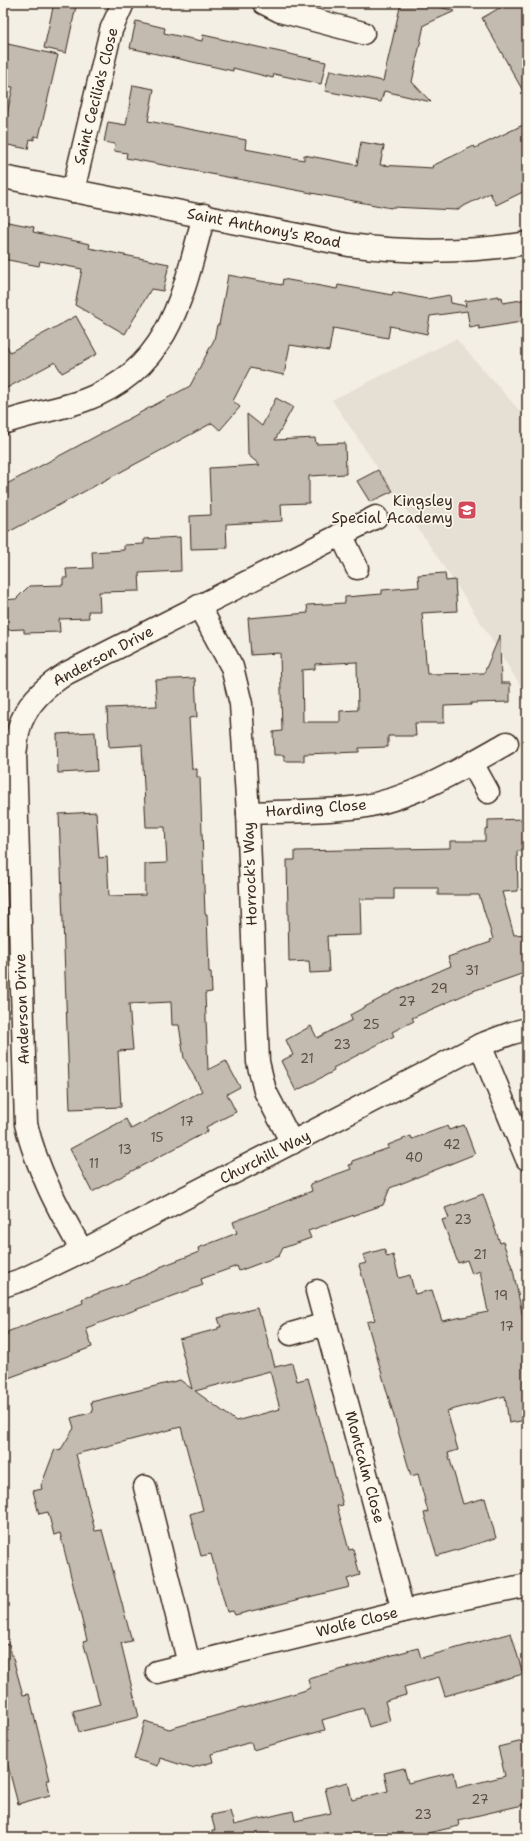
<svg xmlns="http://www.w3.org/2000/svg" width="530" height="1841" viewBox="0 0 530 1841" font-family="'Shantell Sans',sans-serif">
<rect width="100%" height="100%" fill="#f3efe4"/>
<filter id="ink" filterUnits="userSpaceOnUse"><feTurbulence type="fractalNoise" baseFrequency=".025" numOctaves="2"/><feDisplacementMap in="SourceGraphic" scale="8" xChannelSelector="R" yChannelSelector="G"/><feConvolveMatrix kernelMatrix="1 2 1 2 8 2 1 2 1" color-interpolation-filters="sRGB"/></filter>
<g filter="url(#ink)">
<!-- built -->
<polygon fill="#e5dfd4" points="456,339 527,419 527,700 522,688 467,601 332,400"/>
<!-- building -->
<g fill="#c3bbb0" stroke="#3b2a1e" fill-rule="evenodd">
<polygon points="54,3 76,6 66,53 44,48"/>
<polygon points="401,3 424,3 455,11 424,25 412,82 431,102 384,91 381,102 325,91 330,70 383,81"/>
<polygon points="508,3 521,3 527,13 527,98 482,18"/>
<polygon points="136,21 165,28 164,33 202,41 203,35 326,62 321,84 274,74 273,78 233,68 233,71 130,48"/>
<polygon points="3,43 58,55 39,137 34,136 34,140 30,139 28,149 3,144 3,132 13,87 3,86"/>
<polygon points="133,85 154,89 148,121 246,140 245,149 304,160 304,155 357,165 361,142 384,146 380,165 433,168 432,166 474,146 475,148 527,123 527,190 496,205 490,193 456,210 392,207 391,208 126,158 127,153 114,151 115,144 104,142 108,122 126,125"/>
<polygon points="3,221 34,227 33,232 90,244 89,248 169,264 163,291 151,289 125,334 75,305 82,269 40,261 39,266 3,259"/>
<polygon points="228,275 282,285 283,279 337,289 338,285 392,295 393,292 427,299 450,295 451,303 466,306 465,301 499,296 499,298 502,297 503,303 527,299 527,321 479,329 479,326 470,328 467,311 430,316 427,334 390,326 388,338 333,328 329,351 290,345 284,375 250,368 233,401 240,407 220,430 212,423 3,535 3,486 190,386 214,340 217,325 219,325"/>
<polygon points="76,316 97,354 62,373 55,362 3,390 3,339 10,352"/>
<polygon points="276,398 293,407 275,440 315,438 316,444 345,443 346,474 309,476 309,503 281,504 282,521 226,524 227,548 191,549 190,516 211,515 209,468 260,465 248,455 247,414 262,426"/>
<polygon points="378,470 393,491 370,502 357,481"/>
<polygon points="180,537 181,571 139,573 140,591 99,592 100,611 88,611 89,618 59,619 60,632 24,633 24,629 3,630 3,600 16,599 29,586 63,585 63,578 67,578 66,569 93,568 92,552 124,550 124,545 144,544 144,539"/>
<path d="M445,573L446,581L455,580L457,611L422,613L427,674L484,673L500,635L501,683H510V702L471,703V705L444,706V723H415L416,736H388V747L359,748V752L304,754V761H284V755H274L273,732L282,731L280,653L251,655L248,618L308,613L307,605L345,603V597L382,594V590L419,587L418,575ZM357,662L358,710L340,711V722H303L302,670L315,669V664Z"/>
<polygon points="195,678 197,717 189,718 192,769 197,769 197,777 200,777 205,914 207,914 209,972 211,972 212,992 205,993 208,1070 226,1061 240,1087 227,1094 236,1112 206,1127 208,1131 92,1192 70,1149 126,1119 131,1129 202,1091 184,1058 179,1025 172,1025 171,1002 129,1004 133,1050 118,1051 121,1107 70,1109 59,814 96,812 99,858 107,857 109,896 145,895 145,864 167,863 165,827 146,827 142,745 109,747 107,708 157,706 155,680"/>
<polygon points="95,732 97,771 58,773 57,734"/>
<polygon points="527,819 527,851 517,851 518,891 502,892 514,935 527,934 527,972 473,991 412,1018 414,1021 392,1032 394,1036 333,1068 334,1071 296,1091 281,1061 293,1055 286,1040 311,1026 317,1038 352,1020 350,1015 398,989 451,966 448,957 491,942 490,940 493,939 479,895 438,895 438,888 394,888 394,899 360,899 361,935 327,936 329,972 310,973 309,961 289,962 287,860 295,860 295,851 450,848 450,841 485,841 485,829 488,828 488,820"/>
<polygon points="464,1125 475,1154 390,1188 383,1205 308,1231 311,1238 283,1248 279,1256 239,1271 237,1266 201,1279 203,1285 86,1328 92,1347 3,1380 3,1337 8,1335 7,1332 83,1303 82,1299 122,1285 160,1269 160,1267 199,1252 198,1248 237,1233 233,1222 312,1191 310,1184 351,1169 349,1165 353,1164 352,1161 389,1148 388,1145 411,1136 412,1139 447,1126 449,1130"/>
<polygon points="483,1194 500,1243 503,1242 513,1270 521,1308 527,1337 527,1341 523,1342 527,1360 527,1420 509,1423 505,1396 447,1411 458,1450 448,1453 463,1504 485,1498 496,1538 437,1556 424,1513 428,1512 418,1474 411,1476 367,1322 375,1320 359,1265 366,1263 363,1255 384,1249 387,1257 393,1255 399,1278 410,1275 415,1294 432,1290 442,1321 488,1312 480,1271 472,1274 467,1260 458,1263 442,1220 449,1218 445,1208"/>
<path d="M257,1308L259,1316H261L275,1367L292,1363L297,1381L308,1378L343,1505L337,1506L349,1550L353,1549L360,1575L347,1579L350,1587L235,1615L233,1611L227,1612L211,1554L201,1556L190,1514L203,1510L181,1427L76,1454L95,1531L102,1530L132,1641L121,1643L139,1717L79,1732L73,1711L100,1704L83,1641L87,1640L60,1533L54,1535L48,1512L39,1514L33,1491L42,1489L41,1486L55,1449L60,1451L74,1428L71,1418L93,1412L91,1402L180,1380L192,1389L179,1339L218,1329V1327H221L218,1318ZM270,1371L280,1409L236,1421L195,1391Z"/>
<polygon points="511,1633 523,1674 445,1696 439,1677 404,1687 406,1695 385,1701 390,1721 369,1727 363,1708 322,1720 325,1730 253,1750 251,1742 211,1754 213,1762 191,1768 160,1758 158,1766 134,1759 145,1721 169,1729 303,1691 310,1688 308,1679 371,1661 418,1648 421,1658"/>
<polygon points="9,1644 23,1695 29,1694 50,1780 47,1780 50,1795 18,1804 3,1747 3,1645"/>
<polygon points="527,1740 527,1804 458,1820 459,1826 406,1838 212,1838 212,1830 215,1830 211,1815 230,1811 234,1825 293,1811 295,1821 331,1813 325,1788 348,1782 352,1800 388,1791 384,1773 404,1768 408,1783 454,1772 457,1788 505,1776 498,1747"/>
</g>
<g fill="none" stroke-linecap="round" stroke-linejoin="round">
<!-- minor casing -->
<g stroke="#3b2a1e" stroke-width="25">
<g id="minor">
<polyline points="264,3 280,11 363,33"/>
<path d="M3,177L349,245C409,253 467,253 527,243"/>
<polyline points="73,191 111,30 123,3"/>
<path d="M3,423C30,413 58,410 85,400C171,368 183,294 204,215"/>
<polyline points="341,534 357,568"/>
<polyline points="199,606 232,667 241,704 248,813 258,1062 265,1091 292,1143"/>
<polyline points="472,763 488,792"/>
<path d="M248,813C285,811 323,812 360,807C412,799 461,769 507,743"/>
<polyline points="480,1045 527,1159"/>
<path d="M82,1251C59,1210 37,1170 26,1124L15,754C17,743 17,730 22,720C31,699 48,685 67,673L376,517"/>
<polyline points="3,1286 24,1279 82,1251 480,1045 512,1033 527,1029"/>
<polyline points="317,1291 403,1611"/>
<polyline points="291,1334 326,1324"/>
<polyline points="145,1487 189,1664"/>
<polyline points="157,1672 403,1611 527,1585"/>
</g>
</g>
<!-- minor -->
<use href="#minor" stroke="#fbf7ec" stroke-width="22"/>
</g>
</g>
<!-- icons -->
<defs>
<g id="school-square" transform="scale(1)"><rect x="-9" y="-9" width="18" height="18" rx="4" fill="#d1495b" stroke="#fbf7ec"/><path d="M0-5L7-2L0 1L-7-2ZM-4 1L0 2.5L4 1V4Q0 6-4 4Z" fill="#fff"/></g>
</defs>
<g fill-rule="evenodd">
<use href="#school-square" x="467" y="510"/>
</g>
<g text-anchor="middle" stroke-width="3.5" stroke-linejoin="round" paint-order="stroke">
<!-- number labels -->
<g font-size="13" fill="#5d4e42">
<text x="472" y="975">31</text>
<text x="439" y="993">29</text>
<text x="407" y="1006">27</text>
<text x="371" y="1029">25</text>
<text x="342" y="1049">23</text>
<text x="307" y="1063">21</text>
<text x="187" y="1126">17</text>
<text x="157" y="1142">15</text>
<text x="452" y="1149">42</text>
<text x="125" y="1154">13</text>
<text x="414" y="1162">40</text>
<text x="94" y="1168">11</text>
<text x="463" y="1224">23</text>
<text x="480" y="1259">21</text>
<text x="501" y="1300">19</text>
<text x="507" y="1331">17</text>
<text x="480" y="1804">27</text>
<text x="423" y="1819">23</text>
</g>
<!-- street labels -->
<g font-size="15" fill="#3b2a1e" stroke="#fbf7ec">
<text transform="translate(96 96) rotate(-76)" y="5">Saint Cecilia's Close</text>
<text transform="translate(264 228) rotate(11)" y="5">Saint Anthony's Road</text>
<text transform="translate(103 656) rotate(-28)" y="5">Anderson Drive</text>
<text transform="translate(316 808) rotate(-4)" y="5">Harding Close</text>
<text transform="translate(250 874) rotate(-92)" y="5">Horrock's Way</text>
<text transform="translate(22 1009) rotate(-92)" y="5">Anderson Drive</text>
<text transform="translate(265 1157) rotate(-27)" y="5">Churchill Way</text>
<text transform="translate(365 1467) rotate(75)" y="5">Montcalm Close</text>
<text transform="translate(357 1622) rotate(-14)" y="5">Wolfe Close</text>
</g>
<!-- poi labels -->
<g font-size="15" fill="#3b2a1e" stroke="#fbf7ec" text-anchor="end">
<text x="453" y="506">Kingsley<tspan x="453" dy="17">Special Academy</tspan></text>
</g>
</g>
<!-- margin -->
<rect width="530" height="1841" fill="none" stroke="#fbf7ec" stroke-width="16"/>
<rect x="8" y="8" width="514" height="1825" fill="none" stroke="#3b2a1e" stroke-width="1.5" filter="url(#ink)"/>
</svg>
